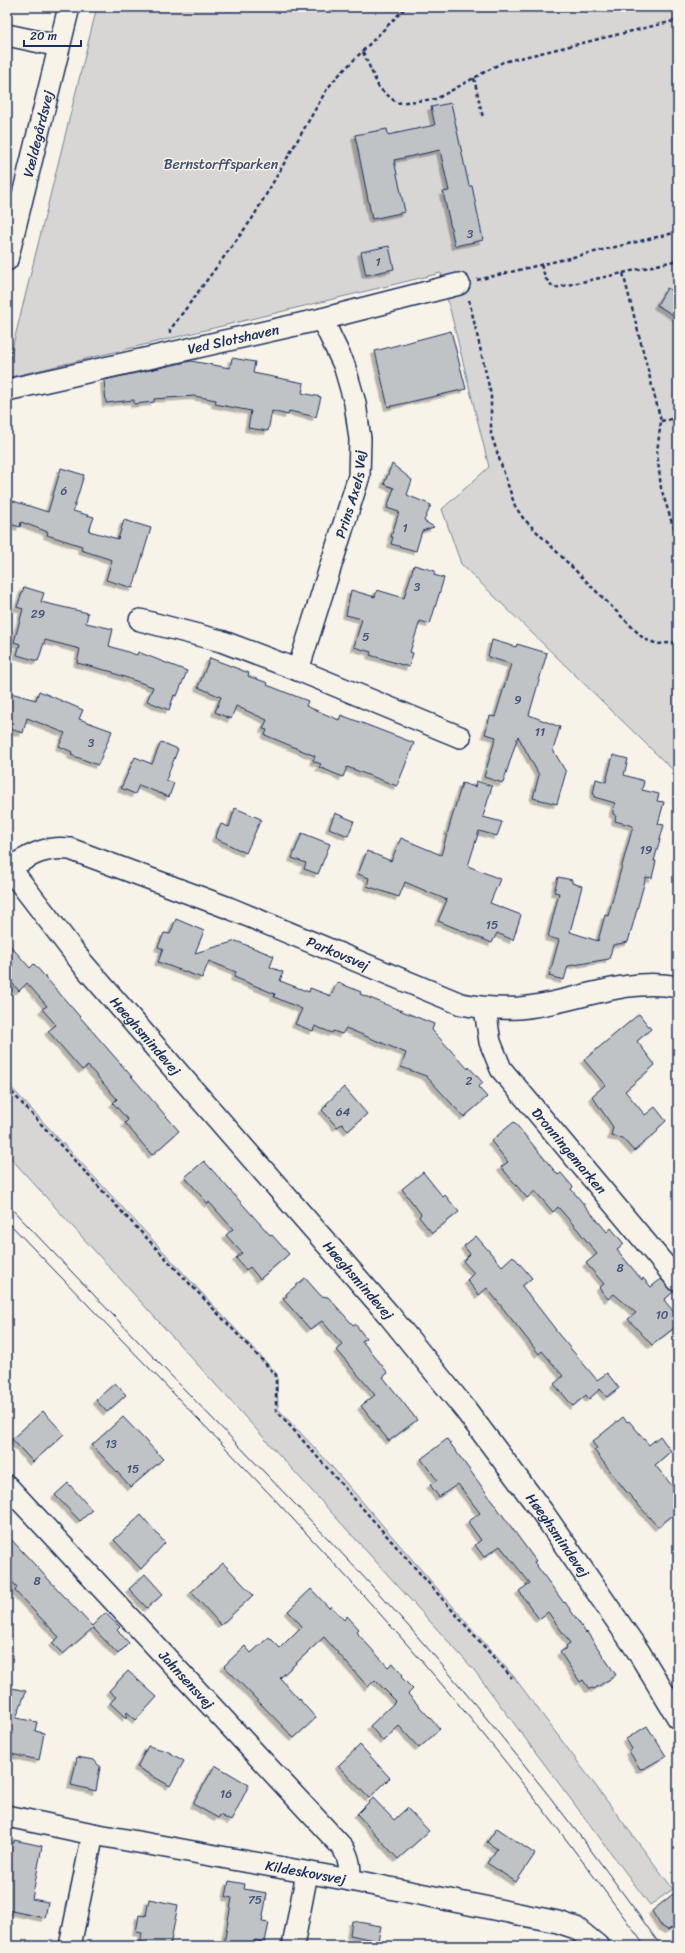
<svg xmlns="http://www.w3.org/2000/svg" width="685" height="1953" viewBox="0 0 685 1953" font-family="Sriracha,sans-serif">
<defs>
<filter id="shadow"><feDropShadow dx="-3.5" dy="3.5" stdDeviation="0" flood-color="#0004"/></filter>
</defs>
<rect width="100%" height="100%" fill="#f7f3e8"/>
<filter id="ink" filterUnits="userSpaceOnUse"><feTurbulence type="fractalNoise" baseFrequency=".025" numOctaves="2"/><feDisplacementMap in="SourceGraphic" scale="8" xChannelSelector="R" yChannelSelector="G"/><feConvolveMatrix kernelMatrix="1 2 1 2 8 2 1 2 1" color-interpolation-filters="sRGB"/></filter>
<g filter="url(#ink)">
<!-- green -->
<g fill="#d7d6d4" stroke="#798299">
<polygon points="97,7 678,7 678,775 461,564 442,509 489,467 441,273 7,378 7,369"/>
<polygon points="7,1083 277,1374 278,1409 326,1460 514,1677 673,1889 650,1905 474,1670 7,1154"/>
</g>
<!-- building -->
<g fill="#c0c3c5" stroke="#1b2f5e" filter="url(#shadow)">
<polygon points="451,103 469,186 472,186 483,240 455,246 443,192 449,191 440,150 394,160 405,212 372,219 355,135 387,129 388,135 435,125 431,107"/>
<polygon points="389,246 394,269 366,275 361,252"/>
<polygon points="667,288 678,294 678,318 657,305"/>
<polygon points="451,331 466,389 388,407 375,351"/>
<polygon points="232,358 255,362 253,373 304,383 302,393 321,397 316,417 289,411 288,415 272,411 268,431 248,428 251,411 215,404 216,400 194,396 154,399 154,402 134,404 134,400 106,403 104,380 191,361 230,368"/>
<polygon points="392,464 412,480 407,495 431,505 424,521 434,527 422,531 416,551 391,544 393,537 391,537 399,512 387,508 394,488 384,484"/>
<polygon points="61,468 84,475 73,511 94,517 89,531 118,539 124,520 151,528 133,588 106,580 112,560 81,550 82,546 47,535 48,532 21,522 20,527 7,523 7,499 48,512"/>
<polygon points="414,565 435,571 434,575 444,578 430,624 420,621 410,652 413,653 409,667 370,655 371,652 354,647 362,619 346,615 351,590 375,597 377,590 404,598"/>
<polygon points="24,587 44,593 41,602 88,613 86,623 113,629 109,646 137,655 138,652 187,671 177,696 174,695 169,710 147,701 153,687 113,673 113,672 77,663 80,649 45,640 38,661 17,655 20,644 14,642 23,609 17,607"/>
<polygon points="492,640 516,647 517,644 547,653 529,715 560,727 553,750 566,772 557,804 533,798 539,775 518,736 503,783 484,777 496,737 485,734 490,716 495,717 511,664 488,657"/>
<polygon points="210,658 249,673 248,676 268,683 267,685 308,701 306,706 339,720 341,715 414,743 397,786 347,767 343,777 319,767 321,764 313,761 315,756 265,735 267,730 263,729 267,720 236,706 231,719 215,712 221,697 198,687"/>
<polygon points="39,691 83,710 79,719 112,731 98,765 71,755 72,752 59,746 65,733 27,718 23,733 7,728 7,692 36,700"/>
<polygon points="161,742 178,749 166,780 174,783 169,797 139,785 135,794 121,788 135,757 152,764"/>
<polygon points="613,755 628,759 624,775 644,781 642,790 659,794 657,801 664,802 658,824 664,825 654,861 656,861 652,878 646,877 628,942 613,945 609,959 568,966 564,980 549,976 559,940 548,937 559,893 554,892 558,877 572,880 572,883 582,886 570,932 598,941 605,915 608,916 633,826 615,821 616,815 613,814 613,810 615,803 594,797 594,794 593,794 596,779 606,782"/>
<polygon points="476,781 492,786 483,817 502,822 497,836 479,831 468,866 500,879 490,903 521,915 513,940 497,933 492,943 438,921 447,900 405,882 399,897 367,886 369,878 358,874 367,851 391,861 401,838 441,855 462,783 475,787"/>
<polygon points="235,808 261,819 246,853 215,838 221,824 229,827"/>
<polygon points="335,813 354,821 348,836 329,828"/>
<polygon points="302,833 330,844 318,874 304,869 306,863 292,858"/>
<polygon points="176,919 204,931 195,953 236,941 274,956 270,967 283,972 280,981 309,992 310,988 331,996 337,982 361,992 360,994 434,1024 432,1030 468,1069 469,1067 483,1083 478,1087 487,1097 464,1117 426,1076 401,1067 406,1053 346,1028 342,1034 333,1031 332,1033 315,1026 313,1031 295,1024 302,1009 274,997 275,994 234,977 236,972 209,961 202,978 158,962 163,949 158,947 164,933 170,934"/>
<polygon points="7,942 30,968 34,964 179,1131 152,1155 125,1123 128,1120 113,1103 117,1099 88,1066 82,1070 48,1031 56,1025 42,1009 47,1006 27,983 19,991 7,977"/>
<polygon points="639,1014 651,1029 637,1041 655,1065 625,1091 645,1115 655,1107 666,1121 657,1129 658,1131 634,1151 622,1138 611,1136 613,1127 592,1096 605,1085 584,1060"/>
<polygon points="344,1087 367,1114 348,1131 342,1124 337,1127 322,1110 327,1105 326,1104"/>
<polygon points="514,1122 558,1175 561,1173 573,1187 571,1189 607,1232 611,1228 624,1244 617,1250 642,1280 643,1278 651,1287 661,1279 673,1292 664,1300 678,1317 678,1325 652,1345 628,1319 636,1313 614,1294 608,1299 599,1288 604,1284 586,1263 597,1254 578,1230 558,1207 553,1212 535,1191 527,1198 501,1167 508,1162 491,1141"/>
<polygon points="204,1161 270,1235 271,1234 289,1254 260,1279 250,1267 246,1270 236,1258 242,1253 226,1235 233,1229 209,1202 208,1204 185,1177"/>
<polygon points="423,1172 443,1197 445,1195 459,1212 432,1233 419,1217 421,1214 402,1189"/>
<polygon points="476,1236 502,1266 513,1256 532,1278 522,1286 556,1330 555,1330 597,1380 607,1373 619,1388 607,1397 600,1389 589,1399 586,1395 573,1406 554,1384 563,1376 542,1351 539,1354 487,1288 479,1295 467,1280 474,1273 463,1261 470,1254 464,1246"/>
<polygon points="305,1278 321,1296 328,1297 353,1325 355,1324 366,1338 362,1341 388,1373 383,1377 417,1420 389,1441 361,1406 375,1395 337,1350 343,1345 322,1321 310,1329 283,1299 287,1296 286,1294"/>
<polygon points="115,1383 126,1395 107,1412 96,1400"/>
<polygon points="43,1411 64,1434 33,1462 12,1439"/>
<polygon points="123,1417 163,1459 131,1487 92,1445"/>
<polygon points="623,1417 627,1422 629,1421 649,1445 660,1436 671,1451 655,1465 678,1493 678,1511 658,1527 625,1490 594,1450 597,1448 592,1442"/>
<polygon points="447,1439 536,1561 534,1562 564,1603 565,1602 586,1633 587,1632 616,1675 594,1689 593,1688 589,1689 583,1680 580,1682 560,1652 567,1648 566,1646 570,1643 548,1612 539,1619 519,1591 530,1583 500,1546 484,1557 475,1545 481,1540 468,1522 480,1513 458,1484 439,1497 430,1485 437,1480 421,1459"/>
<polygon points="68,1483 92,1510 80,1521 55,1495"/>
<polygon points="141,1515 165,1543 141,1569 114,1540"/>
<polygon points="7,1535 92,1626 105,1613 120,1627 117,1630 129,1643 118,1654 93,1628 63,1654 52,1643 59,1637 15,1591 17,1587 7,1576"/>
<polygon points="223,1563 253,1595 221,1625 191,1592"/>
<polygon points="145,1574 163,1594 147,1608 129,1589"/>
<polygon points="311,1589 329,1608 331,1606 344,1620 347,1616 359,1629 356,1632 388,1667 393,1663 403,1675 401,1677 413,1689 408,1694 440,1729 419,1748 399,1726 383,1741 370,1726 396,1701 375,1680 368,1687 324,1637 280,1678 316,1718 294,1738 224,1666 245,1646 251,1653 269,1637 280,1648 302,1626 288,1611"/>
<polygon points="128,1671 157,1697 136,1720 127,1712 126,1718 110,1703 116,1697 109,1691"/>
<polygon points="7,1687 26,1691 16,1718 37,1722 35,1731 44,1733 39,1760 11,1754 11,1752 7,1751"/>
<polygon points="647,1726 666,1756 645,1768 640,1769 629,1751 632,1749 626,1739"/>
<polygon points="360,1745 390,1778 369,1798 338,1766"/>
<polygon points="148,1746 167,1751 184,1761 170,1786 137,1767"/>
<polygon points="77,1757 94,1760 100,1767 96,1791 71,1785"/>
<polygon points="215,1765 249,1785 231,1821 220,1815 218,1818 193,1804"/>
<polygon points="373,1798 394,1820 407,1808 429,1831 398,1859 357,1814"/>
<polygon points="497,1828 535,1854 516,1882 487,1863 497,1849 487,1842"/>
<polygon points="14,1840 42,1846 32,1899 48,1902 45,1918 7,1910 7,1842 14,1843"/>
<polygon points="229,1881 245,1884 244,1889 267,1893 262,1922 269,1923 265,1942 255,1940 254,1946 236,1946 224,1944 232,1898 226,1897"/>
<polygon points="678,1890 678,1924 668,1930 661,1926 652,1911"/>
<polygon points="149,1899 178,1905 170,1946 140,1946 142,1933 136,1932 139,1915 146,1916"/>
<polygon points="352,1921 381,1926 378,1941 350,1935"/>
</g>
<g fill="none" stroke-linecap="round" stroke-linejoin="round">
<!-- minor casing -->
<g stroke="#1b2f5e" stroke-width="24">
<g id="minor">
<polyline points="7,35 59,46"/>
<path id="s1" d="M7,260L69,7"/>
<path id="s2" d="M7,390L322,319L459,284"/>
<polyline points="140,620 221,641 298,670 460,737"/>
<path id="s3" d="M298,670L359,476L360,439L355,403L344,365L322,319"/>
<path id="s4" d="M9,868C31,855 44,846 70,849L229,908L461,1004C481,1008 499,1009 519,1008C572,1004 624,976 678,987"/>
<path id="s5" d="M485,1009L490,1042L501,1069L678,1281"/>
<path id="s6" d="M7,1486L343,1848C350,1859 350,1868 350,1880"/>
<path id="s7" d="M7,1816L93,1834L350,1880L558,1922L576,1928L598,1946"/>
<polyline points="70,1946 93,1834"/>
<polyline points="293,1946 307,1873"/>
</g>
</g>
<!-- tertiary casing -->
<g stroke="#1b2f5e" stroke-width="25">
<g id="tertiary">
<path id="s8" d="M7,865L83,964L389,1315L465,1409L543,1513L638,1651L678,1717"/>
</g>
</g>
<!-- path -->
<g stroke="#1b2f5e" stroke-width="2.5" stroke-dasharray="4 3" stroke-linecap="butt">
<polyline points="363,52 379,88 397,103 436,99 503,62 678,20"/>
<polyline points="474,78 483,118"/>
<polyline points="541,265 546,279 554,288 623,273 661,421 657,452 661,488 672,523 678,536"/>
<polyline points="623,273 678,260"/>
<polyline points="477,280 678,232"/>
<polyline points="469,300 491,395 491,434 515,506 523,518 644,639 658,644 678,642"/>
<polyline points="170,333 170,330 252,219 327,89 336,78 406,7"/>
<polyline points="661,421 678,418"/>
<polyline points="7,1087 122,1212 276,1375 276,1410 512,1678"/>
</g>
<!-- minor -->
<use href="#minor" stroke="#f7f3e8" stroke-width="21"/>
<!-- tertiary -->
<use href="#tertiary" stroke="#f7f3e8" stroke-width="22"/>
<!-- tram -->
<g stroke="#1b2f5e" stroke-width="1">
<path d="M7,1204C76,1276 144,1348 214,1420C287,1496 362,1572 431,1652C512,1747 589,1844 661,1946"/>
<path d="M7,1221C146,1366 288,1508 420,1659C500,1751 574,1848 645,1946"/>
</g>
</g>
</g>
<g text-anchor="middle" stroke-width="3" stroke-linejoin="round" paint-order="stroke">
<!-- number labels -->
<g font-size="12" fill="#445478">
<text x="470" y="238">3</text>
<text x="378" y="266">1</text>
<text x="64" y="495">6</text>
<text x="405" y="532">1</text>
<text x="417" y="591">3</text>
<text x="38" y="618">29</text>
<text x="366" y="641">5</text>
<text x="518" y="704">9</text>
<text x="540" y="736">11</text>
<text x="91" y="747">3</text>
<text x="646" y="854">19</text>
<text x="492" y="929">15</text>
<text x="469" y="1085">2</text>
<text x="343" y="1116">64</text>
<text x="620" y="1272">8</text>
<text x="662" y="1319">10</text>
<text x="111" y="1448">13</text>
<text x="133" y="1473">15</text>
<text x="37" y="1585">8</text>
<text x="226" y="1798">16</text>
<text x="255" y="1904">75</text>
</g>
<!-- street labels -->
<g font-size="14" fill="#1b2f5e" stroke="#f7f3e8">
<text dy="5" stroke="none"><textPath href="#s1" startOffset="130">Vældegårdsvej</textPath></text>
<text dy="5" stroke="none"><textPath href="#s2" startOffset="232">Ved Slotshaven</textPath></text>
<text dy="5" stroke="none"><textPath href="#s3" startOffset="184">Prins Axels Vej</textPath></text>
<text dy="5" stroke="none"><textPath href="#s4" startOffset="353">Parkovsvej</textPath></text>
<text dy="5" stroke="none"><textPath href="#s8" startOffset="220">Høeghsmindevej</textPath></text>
<text dy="5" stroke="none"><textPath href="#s5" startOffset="169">Dronningemarken</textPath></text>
<text dy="5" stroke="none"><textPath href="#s8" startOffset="544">Høeghsmindevej</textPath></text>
<text dy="5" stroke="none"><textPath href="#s8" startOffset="868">Høeghsmindevej</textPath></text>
<text dy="5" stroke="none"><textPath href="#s6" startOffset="264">Jahnsensvej</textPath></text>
<text dy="5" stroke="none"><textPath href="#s7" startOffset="304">Kildeskovsvej</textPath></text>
</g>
<!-- park labels -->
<g font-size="14" fill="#415076" stroke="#f7f3e8">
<text x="221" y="169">Bernstorffsparken</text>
</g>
</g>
<!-- margin -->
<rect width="685" height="1953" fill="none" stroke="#f7f3e8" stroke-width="24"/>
<rect x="12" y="12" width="661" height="1929" fill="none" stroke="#1b2f5e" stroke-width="1.5" filter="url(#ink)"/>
<!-- scale -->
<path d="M24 40v6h57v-6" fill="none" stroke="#1b2f5e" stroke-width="2"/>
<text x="30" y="40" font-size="12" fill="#1b2f5e" stroke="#f7f3e8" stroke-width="3" paint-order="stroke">20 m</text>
</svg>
